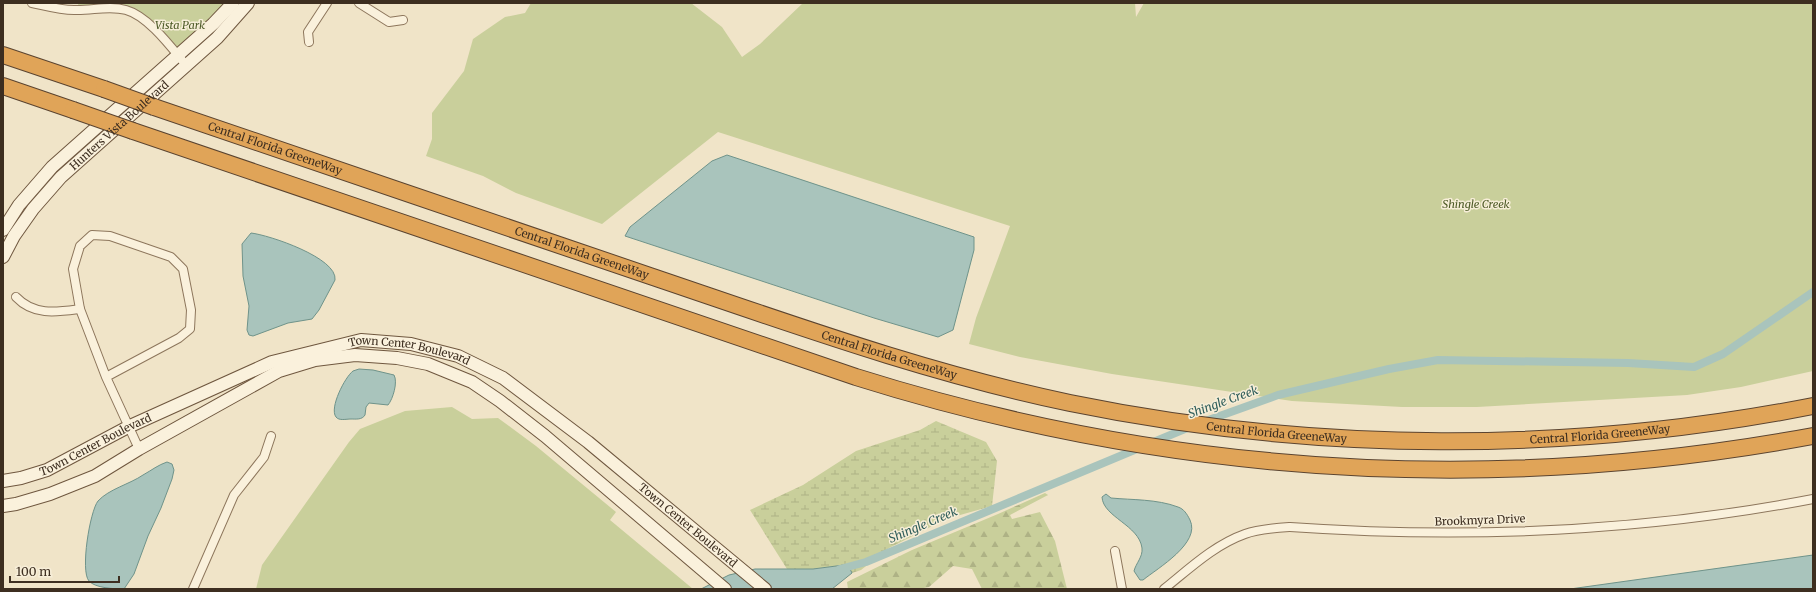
<svg xmlns="http://www.w3.org/2000/svg" width="1816" height="592" viewBox="0 0 1816 592" font-family="Merriweather,serif">
<defs>
<pattern id="forest-firs" width="22" height="20" patternUnits="userSpaceOnUse"><rect width="22" height="20" fill="#c9cf9b"/><path d="M5 1l3.5 6h-7zM16 11l3.5 6h-7z" fill="#aeb285"/></pattern>
<pattern id="wetland-marsh" width="20" height="14" patternUnits="userSpaceOnUse"><rect width="20" height="14" fill="#c9cf9b"/><path d="M1 5h8M5 5V1M11 12h8M15 12V8" fill="none" stroke="#aeb285"/></pattern>
</defs>
<rect width="100%" height="100%" fill="#f0e4c8"/>
<!-- forest -->
<polygon fill="url(#forest-firs)" points="1045,493 1048,495 1010,515 1012,519 1040,512 1055,541 1067,589 982,589 972,569 953,566 929,587 918,589 848,589 847,582 912,550 998,514"/>
<!-- wetland -->
<polygon fill="url(#wetland-marsh)" points="936,421 986,442 997,461 992,506 946,519 889,548 861,570 852,573 849,567 844,565 813,569 787,569 750,510 803,485 856,451 920,430"/>
<!-- green -->
<g fill="#c9cf9b">
<polygon points="79,3 232,3 174,51 127,10 75,10"/>
<polygon points="531,3 691,3 722,27 742,57 760,44 803,3 1135,3 1136,17 1144,3 1813,3 1813,371 1741,387 1687,395 1477,407 1402,407 1292,401 1112,374 1020,357 969,344 976,318 1010,226 718,132 602,224 516,193 483,176 426,156 432,139 432,113 464,71 473,39 505,17 525,13"/>
<polygon points="452,407 472,419 498,418 536,446 616,512 610,520 693,589 256,589 262,565 349,442 360,429 405,411"/>
</g>
<!-- water -->
<g fill="#a9c4bc" stroke="#6f938a">
<polygon points="727,155 974,237 974,250 953,330 938,337 874,318 625,236 630,227 712,161"/>
<path d="M251,233C269,235 338,258 335,280L319,310L312,319L288,323L253,336L249,335L247,330L249,306L243,276L242,244Z"/>
<path d="M359,369L373,370L394,375C398,382 393,399 388,405L369,403L366,407L365,415C362,420 356,419 351,419C346,419 339,421 336,417C329,408 345,377 353,371C355,370 357,370 359,369Z"/>
<path d="M167,462L172,464L174,470L172,479L161,508L148,536L134,574L124,589C114,589 95,588 89,581C80,571 90,511 98,501C109,489 130,484 143,475C152,470 158,465 167,462Z"/>
<path d="M1106,494L1111,498C1132,500 1157,499 1178,507C1184,509 1187,514 1190,520C1201,543 1158,568 1143,580H1140L1134,571C1136,563 1143,557 1142,548C1139,525 1103,517 1102,497Z"/>
<polygon points="1813,555 1813,589 1570,589"/>
<polygon points="844,565 849,567 852,573 832,589 701,589 729,575 755,569 813,569"/>
</g>
<g fill="none" stroke-linecap="round" stroke-linejoin="round">
<!-- canal -->
<g stroke="#a9c4bc" stroke-width="8">
<polyline points="1203,422 1278,395 1389,369 1438,360 1628,363 1694,367 1723,354 1813,292"/>
<polyline points="840,569 866,562 1192,426"/>
</g>
<!-- street casing -->
<g stroke="#8d765c" stroke-width="10">
<g id="street">
<path d="M32,3C46,6 60,10 74,10C91,11 109,5 126,10C148,16 171,47 186,65"/>
<polyline points="359,3 389,22 403,20"/>
<polyline points="309,42 308,32 327,3"/>
<path d="M16,297C34,316 57,312 80,309"/>
<polyline points="106,377 179,338 190,329 191,310 183,269 171,257 110,236 92,235 80,246 73,269 80,309 106,377 139,449"/>
<polyline points="1115,551 1122,589"/>
<polyline points="193,589 234,495 264,457 271,436"/>
<path d="M1164,589C1189,569 1214,545 1245,534C1259,529 1275,528 1290,527C1464,539 1642,532 1813,499"/>
</g>
</g>
<!-- secondary casing -->
<g stroke="#6f573f" stroke-width="14">
<g id="secondary">
<polyline points="3,230 19,205 52,167 213,24 233,3"/>
<path id="s1" d="M3,257L14,236L33,209L61,177L217,38L248,3"/>
<path id="s2" d="M3,481L21,478L47,470L128,427L272,362L361,340L411,344L458,356L503,378L588,442L765,589"/>
<polyline points="3,506 16,504 50,494 95,476 139,449 279,371 315,360 355,355 397,358 428,364 472,382 500,401 545,436 725,589"/>
</g>
</g>
<!-- highway casing -->
<g stroke="#5b4430" stroke-width="18">
<g id="highway">
<polyline points="3,55 104,89"/>
<polyline points="3,86 73,110"/>
<path id="s3" d="M154,107C319,163 485,220 650,276C789,323 926,373 1070,403C1314,453 1568,454 1813,406"/>
<path d="M133,131L856,377C1171,476 1488,496 1813,436"/>
</g>
</g>
<!-- street -->
<use href="#street" stroke="#faf1dc" stroke-width="8"/>
<!-- secondary -->
<use href="#secondary" stroke="#faf1dc" stroke-width="12"/>
<!-- highway -->
<use href="#highway" stroke="#e0a458" stroke-width="16"/>
<!-- highway-bridge casing -->
<g stroke="#5b4430" stroke-width="18" stroke-linecap="butt">
<g id="highway-bridge">
<polyline points="104,89 154,107"/>
<polyline points="73,110 133,131"/>
</g>
</g>
<!-- highway-bridge -->
<use href="#highway-bridge" stroke="#e0a458" stroke-width="16"/>
</g>
<g text-anchor="middle" stroke-width="3" stroke-linejoin="round" paint-order="stroke">
<!-- park labels -->
<g font-size="11" font-style="italic" fill="#4d5a26" stroke="#f7eed8">
<text x="180" y="29">Vista Park</text>
<text x="1476" y="208">Shingle Creek</text>
</g>
<!-- street labels -->
<g font-size="11" fill="#3d2e20" stroke="#f7eed8">
<text dy="4" stroke="none"><textPath href="#s1" startOffset="177">Hunters Vista Boulevard</textPath></text>
<text dy="4" stroke="none"><textPath href="#s3" startOffset="128">Central Florida GreeneWay</textPath></text>
<text dy="4" stroke="none"><textPath href="#s3" startOffset="452">Central Florida GreeneWay</textPath></text>
<text dy="4" stroke="none"><textPath href="#s2" startOffset="436">Town Center Boulevard</textPath></text>
<text dy="4" stroke="none"><textPath href="#s3" startOffset="776">Central Florida GreeneWay</textPath></text>
<text dy="4" stroke="none"><textPath href="#s3" startOffset="1172">Central Florida GreeneWay</textPath></text>
<text dy="4" stroke="none"><textPath href="#s3" startOffset="1496">Central Florida GreeneWay</textPath></text>
<text dy="4" stroke="none"><textPath href="#s2" startOffset="100">Town Center Boulevard</textPath></text>
<text transform="translate(1480 520) rotate(-2)" y="4">Brookmyra Drive</text>
<text dy="4" stroke="none"><textPath href="#s2" startOffset="772">Town Center Boulevard</textPath></text>
</g>
<!-- water labels -->
<g font-size="12" font-style="italic" fill="#2f5d5a" stroke="#f7eed8">
<text transform="translate(1223 402) rotate(-20)" y="4">Shingle Creek</text>
<text transform="translate(923 525) rotate(-23)" y="4">Shingle Creek</text>
</g>
</g>
<!-- border -->
<rect width="1816" height="592" fill="none" stroke="#3d2e20" stroke-width="8"/>
<!-- scale -->
<path d="M10 576v6h109v-6" fill="none" stroke="#3d2e20" stroke-width="2"/>
<text x="16" y="576" font-size="12" fill="#3d2e20" stroke="#f7eed8" stroke-width="3" paint-order="stroke">100 m</text>
</svg>
